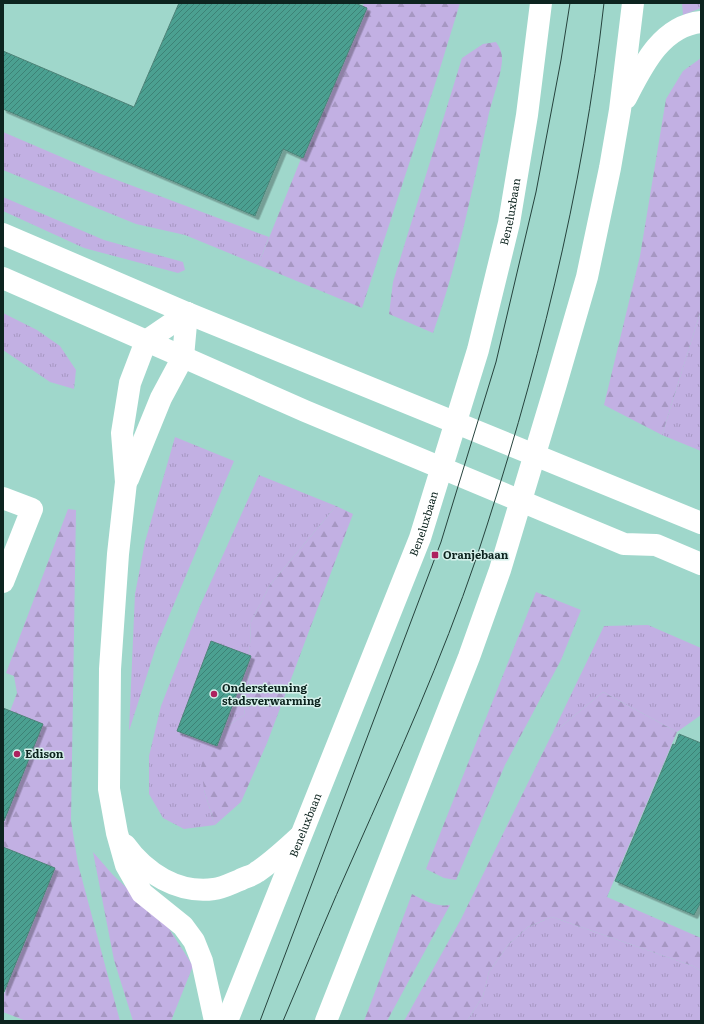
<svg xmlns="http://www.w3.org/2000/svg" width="704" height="1024" viewBox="0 0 704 1024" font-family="Literata,serif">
<defs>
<pattern id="grass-tufts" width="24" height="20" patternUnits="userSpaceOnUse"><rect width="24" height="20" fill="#c2b0e3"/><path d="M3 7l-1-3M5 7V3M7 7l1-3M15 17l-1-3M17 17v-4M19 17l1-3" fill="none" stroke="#a697c2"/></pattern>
<pattern id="forest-firs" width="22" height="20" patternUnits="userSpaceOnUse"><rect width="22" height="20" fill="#c2b0e3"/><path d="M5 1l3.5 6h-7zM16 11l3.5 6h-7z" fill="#a697c2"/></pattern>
<pattern id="building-hatch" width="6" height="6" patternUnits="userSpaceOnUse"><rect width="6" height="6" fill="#4ba091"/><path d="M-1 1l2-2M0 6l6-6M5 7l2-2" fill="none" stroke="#3d8276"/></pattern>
<filter id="shadow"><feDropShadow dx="3.5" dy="3.5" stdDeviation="0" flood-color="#0004"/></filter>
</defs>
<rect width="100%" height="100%" fill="#9fd7cb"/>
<!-- grass -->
<g fill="url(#grass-tufts)">
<polygon points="682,3 701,3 701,8 683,15"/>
<polygon points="3,132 101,174 269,237 258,265 185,235 136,224 3,170"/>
<polygon points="3,197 104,240 183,262 185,270 178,273 84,248 3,211"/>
<polygon points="701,310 701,451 662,435"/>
<polygon points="3,313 37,330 60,346 76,370 74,389 50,382 3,350"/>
<polygon points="175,437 234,461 156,647 129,731 135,594 145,542"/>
<polygon points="259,475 336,506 270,585 251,622 248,689 244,715 208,739 204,790 215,825 184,829 163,818 149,794 149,756 161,706 200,606"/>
<polygon points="648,625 701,648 701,715 677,732 603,692 552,734 604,626"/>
<polygon points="552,917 693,966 701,971 701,1021 467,1021 483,996 489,972 508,945 528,927"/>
</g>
<!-- forest -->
<g fill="url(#forest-firs)">
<polygon points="364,3 460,3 438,75 362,308 258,265"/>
<path d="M496,42C500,48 502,52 502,59C502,74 491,102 488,118C472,190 458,263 433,333L389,314L393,282L462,58L483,44Z"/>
<polygon points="701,58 701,310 662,435 604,405 640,256 666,99 683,71"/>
<polygon points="336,506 353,514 267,743 241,802 215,825 204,790 201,767 208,739 244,715 248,689 251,622 270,585"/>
<polygon points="68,509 76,510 71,821 78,864 120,1021 26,1021 3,1012 3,997 49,870 3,852 7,719 17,693 14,676 6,673"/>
<polygon points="536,592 581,610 561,660 505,765 456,880 444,878 426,869"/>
<polygon points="603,692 677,732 607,897 701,938 701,971 693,966 552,917 528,927 508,945 489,972 483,996 467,1021 404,1021 461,919 552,734"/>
<polygon points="93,852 113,875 168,927 193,966 171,1021 133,1021 114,960"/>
<path d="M412,894C425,901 436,907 450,905L387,1021H364Z"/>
</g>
<!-- building -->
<g fill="url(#building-hatch)" stroke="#4d8378" filter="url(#shadow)">
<polygon points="179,3 355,3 367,8 303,158 283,149 255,216 3,109 3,51 134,107"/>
<polygon points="211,641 251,656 217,746 177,731"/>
<polygon points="3,708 43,724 4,821 3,821"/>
<polygon points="679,734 701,743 701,902 694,915 615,881 673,744 675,745"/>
<polygon points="3,847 55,868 4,992 3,992"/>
</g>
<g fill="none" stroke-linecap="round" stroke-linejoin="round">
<!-- minor -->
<g stroke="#fff" stroke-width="22">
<polyline points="3,234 187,313"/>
<polyline points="3,278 183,357"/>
<polyline points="3,498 32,509 3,582"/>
</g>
<!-- major -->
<g stroke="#fff" stroke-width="22">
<path d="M626,98C642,67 661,26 701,22"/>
<polyline points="187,313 146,341 130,383 122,433 126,482 118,554 110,669 109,789 117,833 126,865 142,893 183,926 194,941 202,961 215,1021"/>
<polyline points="187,313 701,523"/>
<polyline points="183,357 305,411 624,544 656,545 701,564"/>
<polyline points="128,479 161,398 183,357 187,313"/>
<path d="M125,845C145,873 178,894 214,889C223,888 232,883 240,880C245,877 252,876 257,872C272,862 285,850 299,837"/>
<path id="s1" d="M227,1021L420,538L478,350L509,223L527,115L541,3"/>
<polyline points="326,1021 469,657 500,570 556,384 587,277 610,168 620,110 633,3"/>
</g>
<!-- tram -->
<g stroke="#26433d" stroke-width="1">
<polyline points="260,1021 441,542 496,362 536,192 561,60 570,3"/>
<path d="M283,1021C307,965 330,908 355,853C398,756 442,659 476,559C536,378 583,192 604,3"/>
</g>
</g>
<!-- markers -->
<g fill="#ae225f" stroke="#d6f1eb" stroke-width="1.5">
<rect x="431" y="551" width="8" height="8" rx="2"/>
<circle cx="214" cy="694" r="4"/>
<circle cx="17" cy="754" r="4"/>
</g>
<g text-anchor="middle" stroke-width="3" stroke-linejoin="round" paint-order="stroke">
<!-- street labels -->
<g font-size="11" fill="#0d241f" stroke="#d6f1eb">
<text dy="4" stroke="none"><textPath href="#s1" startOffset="859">Beneluxbaan</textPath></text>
<text dy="4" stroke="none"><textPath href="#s1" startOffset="535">Beneluxbaan</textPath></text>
<text dy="4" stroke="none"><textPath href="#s1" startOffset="211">Beneluxbaan</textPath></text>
</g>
<!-- poi labels -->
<g font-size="11" font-weight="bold" fill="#0d241f" stroke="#d6f1eb" text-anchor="start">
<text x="443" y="559">Oranjebaan</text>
<text x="222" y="692">Ondersteuning<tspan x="222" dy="13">stadsverwarming</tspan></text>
<text x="25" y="758">Edison</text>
</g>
</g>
<!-- border -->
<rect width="704" height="1024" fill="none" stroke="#0d241f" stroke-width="8"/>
</svg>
